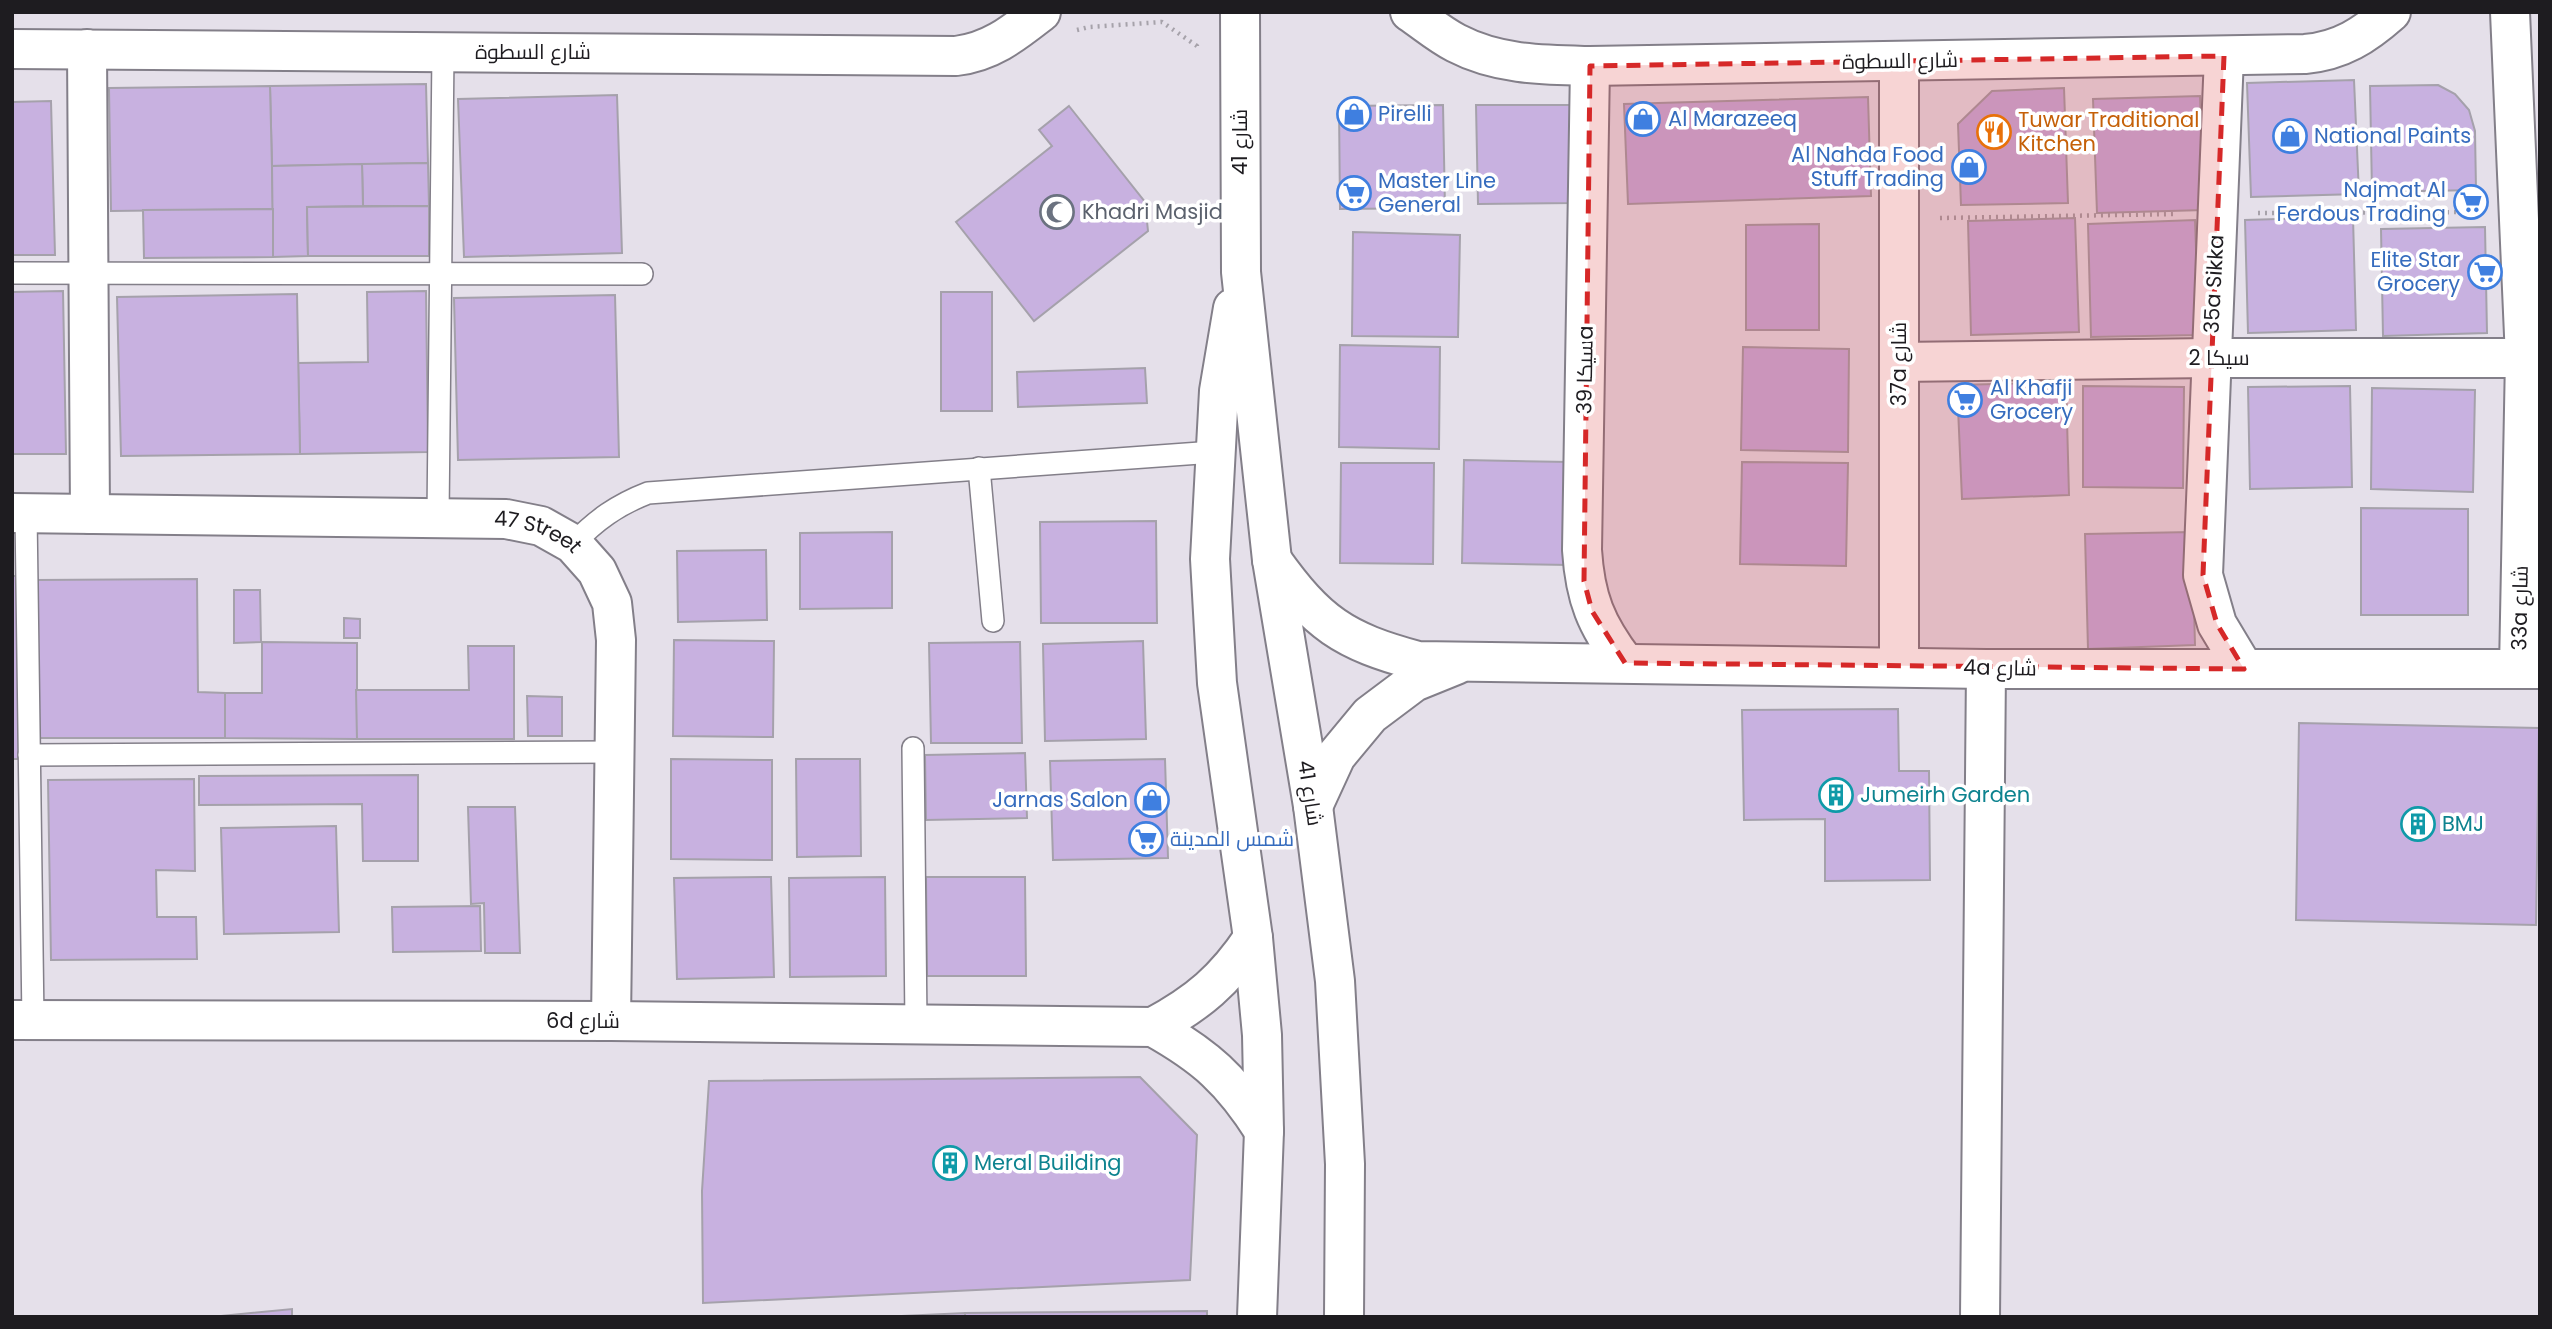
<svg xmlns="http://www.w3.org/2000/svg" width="2552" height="1329" viewBox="0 0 2552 1329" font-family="Poppins,Cairo,sans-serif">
<rect width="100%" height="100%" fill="#e5e0ea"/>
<!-- building -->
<g fill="#c8b1e0" stroke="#a5a1ab" stroke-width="2">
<polygon points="2354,80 2359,194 2251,197 2247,83"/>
<polygon points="426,84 428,163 272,166 270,86"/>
<polygon points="2438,85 2455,94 2469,110 2475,131 2476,190 2372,192 2370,86"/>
<polygon points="270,86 273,209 111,211 109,88"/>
<polygon points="2064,88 2068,203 1961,205 1958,124 1992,91"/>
<polygon points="617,95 622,253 464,257 458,99"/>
<polygon points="2200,96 2204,210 2097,213 2093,99"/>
<polygon points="1868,97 1871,196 1628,204 1624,104"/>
<polygon points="51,101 55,255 12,255 12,102"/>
<polygon points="1443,105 1445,208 1340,209 1339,106"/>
<polygon points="1476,105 1572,105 1573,203 1478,204"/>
<polygon points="1069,106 1145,202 1148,231 1034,321 956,222 1052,146 1039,130"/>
<polygon points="428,163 429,206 363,206 362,164"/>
<polygon points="362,164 363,206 307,207 308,256 273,257 272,166"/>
<polygon points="429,206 429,256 308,256 307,207"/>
<polygon points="273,209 273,257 144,258 143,210"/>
<polygon points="2353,217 2356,330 2248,333 2245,220"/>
<polygon points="2075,218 2079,332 1971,335 1968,221"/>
<polygon points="2195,220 2199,335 2091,337 2088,224"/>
<polygon points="1819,224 1819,330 1746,330 1746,225"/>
<polygon points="2485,227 2487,333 2383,336 2381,229"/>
<polygon points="1353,232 1460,235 1458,337 1352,336"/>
<polygon points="63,291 66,454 12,454 12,292"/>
<polygon points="426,291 428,452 300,454 298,363 368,362 367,292"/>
<rect x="941" y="292" width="51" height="119"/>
<polygon points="297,294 300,454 121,456 117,297"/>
<polygon points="615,295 619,457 458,460 454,298"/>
<polygon points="1340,345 1440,347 1439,449 1339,447"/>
<polygon points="1743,347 1849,349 1848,452 1741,450"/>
<polygon points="1145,368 1147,403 1018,407 1017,372"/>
<polygon points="2066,382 2069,495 1962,499 1957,385"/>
<polygon points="2083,386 2184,387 2183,488 2083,487"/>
<polygon points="2350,386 2352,487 2250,489 2248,387"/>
<polygon points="2372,388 2475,390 2473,492 2371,489"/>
<polygon points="1464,460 1570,462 1569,565 1462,563"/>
<polygon points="1742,462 1848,463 1846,566 1740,564"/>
<polygon points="1341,463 1434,463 1433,564 1340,563"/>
<polygon points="2361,508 2468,509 2468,615 2361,615"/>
<polygon points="1156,521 1157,623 1041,623 1040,522"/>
<polygon points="892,532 892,608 800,609 800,533"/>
<polygon points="2192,532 2195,645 2088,649 2085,534"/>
<polygon points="766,550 767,620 678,622 677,551"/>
<polygon points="12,576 18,576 19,759 12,759"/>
<polygon points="197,579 198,692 225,693 225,738 39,738 37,580"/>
<polygon points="234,590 260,590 261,642 234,643"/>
<polygon points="344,618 360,619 360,638 344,638"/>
<polygon points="674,640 774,641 773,737 673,736"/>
<polygon points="1143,641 1146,739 1045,741 1043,644"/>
<polygon points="262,642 357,643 357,739 225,738 225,693 262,693"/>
<polygon points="1020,642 1022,743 931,743 929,643"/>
<polygon points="468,646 514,646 514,739 357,739 356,690 469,690"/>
<polygon points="527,696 562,697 562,736 528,736"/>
<polygon points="1898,709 1899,771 1929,771 1930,880 1825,881 1825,819 1744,820 1742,710"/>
<polygon points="2299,723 2539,728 2536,925 2296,920"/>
<polygon points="1025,753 1027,818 926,820 925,755"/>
<polygon points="671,759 772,760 772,860 671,859"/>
<polygon points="796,759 860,759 861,856 797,857"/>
<polygon points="1165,759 1168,858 1053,860 1050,761"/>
<polygon points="418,775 418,861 363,861 362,804 199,805 199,776"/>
<polygon points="194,779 195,871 156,870 157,917 196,917 197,959 51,960 48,780"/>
<polygon points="468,807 515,807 520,953 485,953 484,903 471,904"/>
<polygon points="336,826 339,932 224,934 221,828"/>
<polygon points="771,877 774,977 677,979 674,878"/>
<polygon points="885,877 886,976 790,977 789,878"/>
<polygon points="926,877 1025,877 1026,976 927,976"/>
<polygon points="480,906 481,951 393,952 392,907"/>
<polygon points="1140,1077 1197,1135 1190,1280 703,1303 702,1191 709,1081"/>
<polygon points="292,1309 292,1317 211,1317"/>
<polygon points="1207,1311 1207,1317 965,1317 965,1313"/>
<polygon points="965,1313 965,1317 880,1317"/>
</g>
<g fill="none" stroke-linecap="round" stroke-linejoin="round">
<!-- lane casing -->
<g stroke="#837f89" stroke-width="24">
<g id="lane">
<polyline points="12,273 642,274"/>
<polyline points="979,468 993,621"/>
<polyline points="26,513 33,1021"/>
<polyline points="438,517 443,52"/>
<path d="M573,544C596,520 617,505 648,493L1214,452"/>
<polyline points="913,748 916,1024"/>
<polyline points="29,755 614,752"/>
</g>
</g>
<!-- street casing -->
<g stroke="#837f89" stroke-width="42">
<g id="street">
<path d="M1410,12C1425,22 1440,35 1456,43C1498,65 1544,65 1590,66L2305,54C2341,51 2365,35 2391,12"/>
<polyline points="2510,12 2525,358 2519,669"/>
<path d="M12,49L956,56C991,52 1014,33 1041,12"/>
<polyline points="87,49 90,514"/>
<polyline points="2224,56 2203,575 2217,624 2244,669"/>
<path d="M1590,66L1582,550C1585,598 1596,625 1625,663"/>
<polyline points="1899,362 2210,358 2540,358"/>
<path id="s1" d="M12,513L506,519L541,526L573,544L597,571L612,603L616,640L611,1021"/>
<path d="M1272,560C1317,623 1343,641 1418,661L1986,669H2540"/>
<polyline points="1899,666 1899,61"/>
<polyline points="1313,806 1336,756 1370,715 1414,682 1456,665"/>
<path d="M12,1020L611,1021L1153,1027C1205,1056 1232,1080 1264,1131"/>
<path d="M1153,1027C1198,1003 1225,980 1253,938"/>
<polyline points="1980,1317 1986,669"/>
</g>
</g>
<!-- secondary casing -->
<g stroke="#837f89" stroke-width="42">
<g id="secondary">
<polyline points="1240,12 1241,272 1272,560 1313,806 1335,981 1345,1164 1344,1317"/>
<polyline points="1233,308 1219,391 1210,559 1217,683 1253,938 1262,1035 1264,1131 1257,1317"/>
</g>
</g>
<!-- path -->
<g stroke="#a6a2aa" stroke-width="4.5" stroke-dasharray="2 5" stroke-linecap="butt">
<polyline points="1077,30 1089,27 1162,22 1197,46 1197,49"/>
<polyline points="2258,213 2477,212"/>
<polyline points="1940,218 2176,214"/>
</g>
<!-- lane -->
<use href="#lane" stroke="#fff" stroke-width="21"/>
<!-- street -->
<use href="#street" stroke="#fff" stroke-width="38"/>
<!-- secondary -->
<use href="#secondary" stroke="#fff" stroke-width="38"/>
</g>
<!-- marked area -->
<path fill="#d62828" fill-opacity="0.2" stroke="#d62828" stroke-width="5" stroke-dasharray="14 9" stroke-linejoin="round" d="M2224,56L2203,575L2217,624L2244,669L1625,663L1592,611L1584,581L1590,66Z"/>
<!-- icons -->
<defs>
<g id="shop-ring" transform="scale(1.75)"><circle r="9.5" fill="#fff" stroke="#3f7fe0" stroke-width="1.5"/><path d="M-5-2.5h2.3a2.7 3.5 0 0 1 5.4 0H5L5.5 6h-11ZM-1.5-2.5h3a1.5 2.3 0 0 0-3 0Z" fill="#3f7fe0"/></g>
<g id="restaurant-ring" transform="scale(1.75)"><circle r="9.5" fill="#fff" stroke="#e8710a" stroke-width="1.5"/><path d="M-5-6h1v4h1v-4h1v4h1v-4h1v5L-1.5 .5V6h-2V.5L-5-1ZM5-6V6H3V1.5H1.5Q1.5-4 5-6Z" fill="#e8710a"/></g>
<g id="supermarket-ring" transform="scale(1.75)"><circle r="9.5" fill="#fff" stroke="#3f7fe0" stroke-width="1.5"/><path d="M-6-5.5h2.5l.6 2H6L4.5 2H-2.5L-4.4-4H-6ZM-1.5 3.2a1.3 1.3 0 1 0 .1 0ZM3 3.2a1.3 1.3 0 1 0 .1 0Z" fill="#3f7fe0"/></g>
<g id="mosque-ring" transform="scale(1.75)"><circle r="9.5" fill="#fff" stroke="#6b7280" stroke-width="1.5"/><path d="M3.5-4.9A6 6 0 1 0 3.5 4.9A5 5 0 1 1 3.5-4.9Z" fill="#6b7280"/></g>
<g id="building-ring" transform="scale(1.75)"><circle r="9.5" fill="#fff" stroke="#0f9aa8" stroke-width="1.5"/><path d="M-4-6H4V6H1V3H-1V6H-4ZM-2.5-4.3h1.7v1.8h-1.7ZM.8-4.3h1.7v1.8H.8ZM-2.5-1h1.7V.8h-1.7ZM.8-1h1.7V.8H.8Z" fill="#0f9aa8"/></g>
</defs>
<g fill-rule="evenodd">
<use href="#shop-ring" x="1354" y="114"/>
<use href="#shop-ring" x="1643" y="119"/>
<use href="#restaurant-ring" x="1994" y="132"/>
<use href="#shop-ring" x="2290" y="136"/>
<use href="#shop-ring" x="1969" y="167"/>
<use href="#supermarket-ring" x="1354" y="193"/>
<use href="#supermarket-ring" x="2471" y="202"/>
<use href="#mosque-ring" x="1057" y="212"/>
<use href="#supermarket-ring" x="2485" y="272"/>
<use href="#supermarket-ring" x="1965" y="400"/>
<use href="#building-ring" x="1836" y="795"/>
<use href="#shop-ring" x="1152" y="800"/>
<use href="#building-ring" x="2418" y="824"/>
<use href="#supermarket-ring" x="1146" y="839"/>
<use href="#building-ring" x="950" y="1163"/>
</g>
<g text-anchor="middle" stroke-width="7" stroke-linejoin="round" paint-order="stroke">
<!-- street labels -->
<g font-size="21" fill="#1e1c20" stroke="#fff">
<text x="533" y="59">شارع السطوة</text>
<text transform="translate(1900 61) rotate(-1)" y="7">شارع السطوة</text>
<text transform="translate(1240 142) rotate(-90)" y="7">شارع 41</text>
<text transform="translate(2214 284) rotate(-87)" y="7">35a Sikka</text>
<text x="2219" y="365">سيكا 2</text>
<text transform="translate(1899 364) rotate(-90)" y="7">37a شارع</text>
<text transform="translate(1585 370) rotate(-89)" y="7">سيكا 39a</text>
<text dy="7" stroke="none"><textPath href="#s1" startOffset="528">47 Street</textPath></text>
<text transform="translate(2520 608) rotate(-89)" y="7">33a شارع</text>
<text transform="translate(2000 668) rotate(1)" y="7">4a شارع</text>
<text transform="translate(1310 793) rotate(81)" y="7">شارع 41</text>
<text x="583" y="1028">6d شارع</text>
</g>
<!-- shop labels -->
<g font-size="21" fill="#366cbe" stroke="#fff" text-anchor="start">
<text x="1378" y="121">Pirelli</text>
<text x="1668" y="126">Al Marazeeq</text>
<text x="2314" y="143">National Paints</text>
<text x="1944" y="162" text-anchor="end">Al Nahda Food<tspan x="1944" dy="24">Stuff Trading</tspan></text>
<text x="1378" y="188">Master Line<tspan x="1378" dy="24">General</tspan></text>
<text x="2446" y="197" text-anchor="end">Najmat Al<tspan x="2446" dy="24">Ferdous Trading</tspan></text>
<text x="2460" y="267" text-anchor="end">Elite Star<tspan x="2460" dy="24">Grocery</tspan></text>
<text x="1990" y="395">Al Khafji<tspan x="1990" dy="24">Grocery</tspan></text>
<text x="1128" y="807" text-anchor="end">Jarnas Salon</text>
<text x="1170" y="846">شمس المدينة</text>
</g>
<!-- food labels -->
<g font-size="21" fill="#c56008" stroke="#fff" text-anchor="start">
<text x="2018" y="127">Tuwar Traditional<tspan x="2018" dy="24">Kitchen</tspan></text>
</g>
<!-- worship labels -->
<g font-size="21" fill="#5b616d" stroke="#fff" text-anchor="start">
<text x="1082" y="219">Khadri Masjid</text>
</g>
<!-- culture labels -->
<g font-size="21" fill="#0d838f" stroke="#fff" text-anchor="start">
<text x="1860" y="802">Jumeirh Garden</text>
<text x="2442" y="831">BMJ</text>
<text x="974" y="1170">Meral Building</text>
</g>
</g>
<!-- border -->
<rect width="2552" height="1329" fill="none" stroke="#1e1c20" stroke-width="28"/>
</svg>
